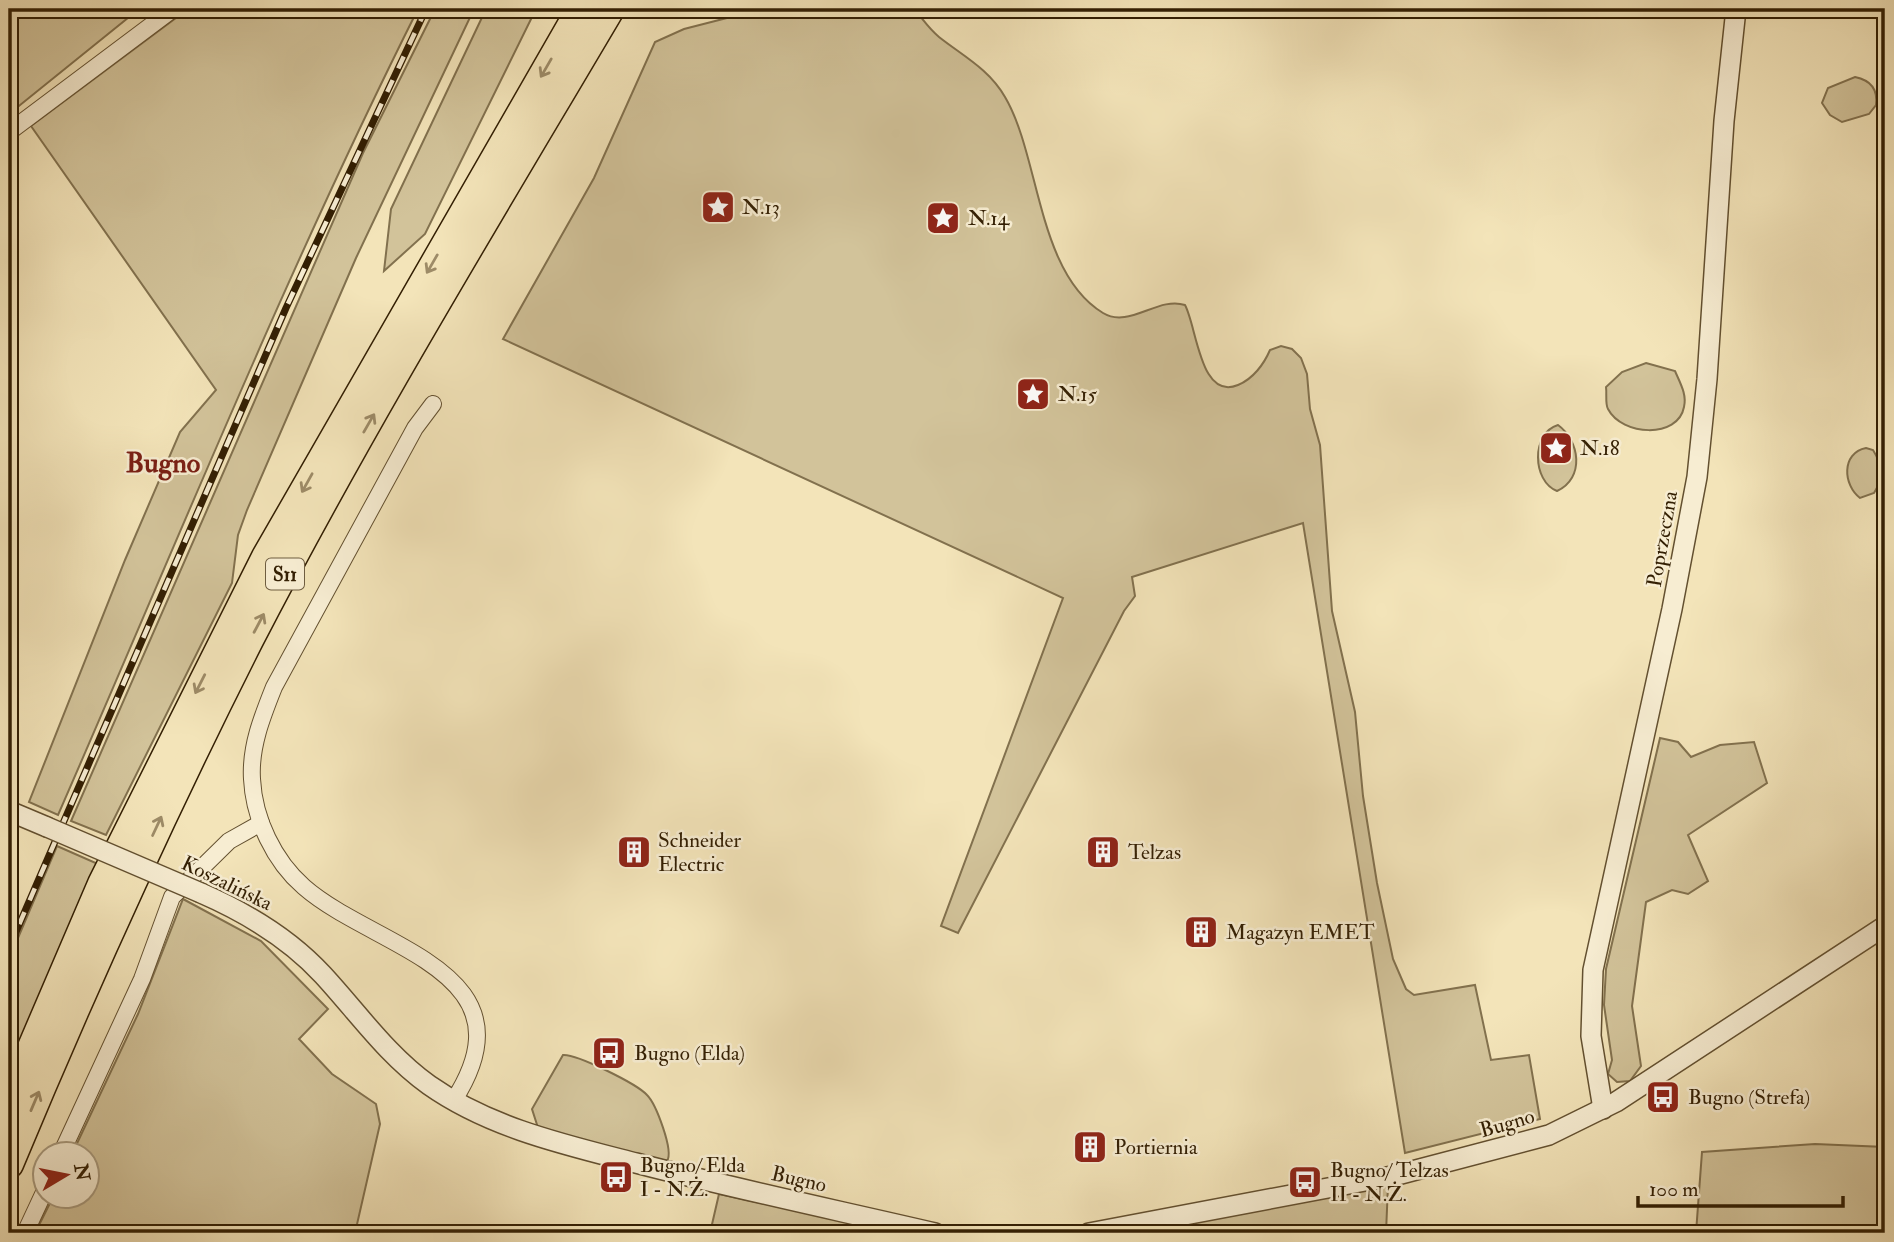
<svg xmlns="http://www.w3.org/2000/svg" width="1894" height="1242" viewBox="0 0 1894 1242" font-family="'IM FELL Double Pica',serif">
<rect width="100%" height="100%" fill="#f3e4b9"/>
<filter id="stains"><feTurbulence type="fractalNoise" baseFrequency=".00286" numOctaves="4"/><feColorMatrix values="0 0 0 0 .2 0 0 0 0 .09 0 0 0 0 .02 0 0 0 .5 -.17"/></filter>
<radialGradient id="worn" r=".72"><stop offset=".6" stop-color="#630" stop-opacity="0"/><stop offset="1" stop-color="#630" stop-opacity=".3"/></radialGradient>
<!-- green -->
<g fill="#d2c39a" stroke="#82714e" stroke-width="2">
<polygon points="9,9 139,9 9,114"/>
<path d="M188,9H418C286,272 176,545 58,815L29,802L125,560L180,432L216,390L31,126Z"/>
<polygon points="435,9 474,9 356,258 247,510 238,535 232,583 106,835 71,821 363,153"/>
<polygon points="486,9 536,9 425,234 384,271 391,209"/>
<path d="M762,9H914C922,18 929,29 939,37C963,56 989,69 1005,97C1040,156 1037,273 1103,313C1129,329 1158,296 1185,305C1197,327 1200,401 1238,385C1253,379 1264,364 1270,350L1281,346L1292,349L1301,358L1307,374L1310,409L1320,445L1332,611L1355,712L1363,796L1377,883L1393,959L1406,989L1414,995L1475,985L1491,1060L1529,1055L1540,1119L1405,1153L1303,523L1132,577L1135,596L1124,611L958,933L941,926L1063,598L503,339L594,178L655,42L684,29Z"/>
<path d="M1855,77C1870,80 1878,89 1876,105L1869,114L1842,122L1830,115L1822,103L1828,88Z"/>
<path d="M1646,363L1675,371C1680,383 1687,394 1684,407C1678,439 1622,436 1608,409C1605,404 1607,394 1606,387L1622,372Z"/>
<path d="M1558,425C1580,441 1585,478 1557,491C1532,481 1531,433 1558,425Z"/>
<path d="M1866,448L1873,450C1882,464 1884,478 1874,493L1860,498C1843,485 1841,453 1866,448Z"/>
<polygon points="1660,738 1678,742 1691,757 1720,745 1754,742 1767,783 1688,835 1708,881 1688,894 1672,890 1646,902 1632,1006 1641,1066 1630,1081 1617,1082 1608,1074 1612,1060 1604,1005 1606,969"/>
<polygon points="57,846 98,864 9,1069 9,959"/>
<polygon points="183,899 261,941 328,1009 299,1039 332,1074 376,1104 380,1124 355,1233 35,1233 53,1197 88,1196 88,1154 72,1154 138,1014"/>
<path d="M563,1055C577,1054 637,1084 647,1095C656,1104 674,1151 667,1161L539,1131L532,1109Z"/>
<polygon points="1815,1144 1885,1147 1885,1233 1696,1233 1702,1152"/>
<polygon points="1388,1185 1386,1233 1133,1233"/>
<polygon points="719,1194 899,1233 710,1233"/>
</g>
<g fill="none" stroke-linecap="round" stroke-linejoin="round">
<!-- minor casing -->
<g stroke="#635030" stroke-width="18">
<g id="minor">
<polyline points="9,132 173,9"/>
<path d="M433,404L415,428L274,687C262,717 250,747 252,779C254,819 274,861 304,887C375,949 537,971 454,1100"/>
<polyline points="61,1154 142,979 172,897 229,841 261,823"/>
<polyline points="25,1233 46,1188"/>
</g>
</g>
<!-- tertiary casing -->
<g stroke="#635030" stroke-width="22">
<g id="tertiary">
<polyline points="9,811 47,827"/>
<path d="M201,893C247,913 289,938 323,975C358,1013 387,1055 429,1085C490,1128 566,1145 636,1163C736,1189 836,1210 935,1233"/>
<polyline points="1603,1109 1591,1036 1593,970 1672,609 1697,477 1707,379 1724,121 1736,9"/>
<polyline points="1089,1233 1397,1175 1549,1135 1616,1102 1885,926"/>
</g>
</g>
<!-- motorway casing -->
<g stroke="#331f03" stroke-width="31">
<g id="motorway">
<polyline points="9,1101 102,884 266,557 581,9"/>
<path d="M9,1164C83,986 162,812 249,640C360,425 487,217 610,9"/>
</g>
</g>
<!-- minor -->
<use href="#minor" stroke="#f7edd2" stroke-width="16"/>
<!-- tertiary -->
<use href="#tertiary" stroke="#f7edd2" stroke-width="19"/>
<!-- motorway -->
<use href="#motorway" stroke="#f3e4b9" stroke-width="28"/>
<!-- rail casing -->
<g stroke="#331f03" stroke-width="7">
<polyline id="rail" points="9,948 286,308 426,9"/>
</g>
<!-- rail -->
<use href="#rail" stroke="#f7edd2" stroke-width="4.5" stroke-dasharray="13" stroke-linecap="butt"/>
<!-- tertiary-bridge casing -->
<g stroke="#635030" stroke-width="22" stroke-linecap="butt">
<polyline id="tertiary-bridge" points="47,827 201,893"/>
</g>
<!-- tertiary-bridge -->
<use href="#tertiary-bridge" stroke="#f7edd2" stroke-width="19"/>
</g>
<!-- one-way arrows -->
<defs><path id="oneway-shaft" d="M-6 0H5M1.5-3L5.5 0L1.5 3" fill="none" stroke-width="1.6" stroke-linecap="round" stroke-linejoin="round" transform="scale(1.75)"/></defs>
<g stroke="#9d8b67">
<use href="#oneway-shaft" transform="translate(546 68) rotate(120)"/>
<use href="#oneway-shaft" transform="translate(432 264) rotate(120)"/>
<use href="#oneway-shaft" transform="translate(369 423) rotate(-60)"/>
<use href="#oneway-shaft" transform="translate(307 483) rotate(119)"/>
<use href="#oneway-shaft" transform="translate(259 623) rotate(-62)"/>
<use href="#oneway-shaft" transform="translate(200 684) rotate(117)"/>
<use href="#oneway-shaft" transform="translate(157 826) rotate(-65)"/>
<use href="#oneway-shaft" transform="translate(35 1101) rotate(-67)"/>
</g>
<!-- icons -->
<defs>
<g id="sight-square" transform="scale(1.75)"><rect x="-9" y="-9" width="18" height="18" rx="4" fill="#8f2418" stroke="#f7edd2"/><path d="M0-6L1.8-2.2L6-1.7L2.9 1.2L3.7 5.4L0 3.3L-3.7 5.4L-2.9 1.2L-6-1.7L-1.8-2.2Z" fill="#fff"/></g>
<g id="building-square" transform="scale(1.75)"><rect x="-9" y="-9" width="18" height="18" rx="4" fill="#8f2418" stroke="#f7edd2"/><path d="M-4-6H4V6H1V3H-1V6H-4ZM-2.5-4.3h1.7v1.8h-1.7ZM.8-4.3h1.7v1.8H.8ZM-2.5-1h1.7V.8h-1.7ZM.8-1h1.7V.8H.8Z" fill="#fff"/></g>
<g id="bus-square" transform="scale(1.75)"><rect x="-9" y="-9" width="18" height="18" rx="4" fill="#8f2418" stroke="#f7edd2"/><path d="M-5-6H5V4H4V6H2V4H-2V6H-4V4H-5ZM-3.5-4V0h7V-4ZM-3.5 1.2v1.5H-2V1.2ZM2 1.2v1.5H3.5V1.2Z" fill="#fff"/></g>
</defs>
<g fill-rule="evenodd">
<use href="#sight-square" x="718" y="207"/>
<use href="#sight-square" x="943" y="218"/>
<use href="#sight-square" x="1033" y="394"/>
<use href="#sight-square" x="1556" y="448"/>
<use href="#building-square" x="634" y="852"/>
<use href="#building-square" x="1103" y="852"/>
<use href="#building-square" x="1201" y="932"/>
<use href="#bus-square" x="609" y="1053"/>
<use href="#bus-square" x="1663" y="1097"/>
<use href="#building-square" x="1090" y="1147"/>
<use href="#bus-square" x="616" y="1177"/>
<use href="#bus-square" x="1305" y="1182"/>
</g>
<g text-anchor="middle" stroke-width="5" stroke-linejoin="round" paint-order="stroke">
<!-- shield labels -->
<rect fill="#f7edd2" stroke="#6e5d41" stroke-width="2" x="266" y="558.5" width="38" height="31" rx="5"/>
<g font-size="19" font-weight="bold" fill="#331f03">
<text x="285" y="581">S11</text>
</g>
<!-- poi labels -->
<g font-size="21" fill="#331f03" stroke="#f7edd2" text-anchor="start">
<text x="742" y="214">N.13</text>
<text x="968" y="225">N.14</text>
<text x="1058" y="401">N.15</text>
<text x="1580" y="455">N.18</text>
<text x="658" y="847">Schneider<tspan x="658" dy="24">Electric</tspan></text>
<text x="1128" y="859">Telzas</text>
<text x="1226" y="939">Magazyn EMET</text>
<text x="634" y="1060">Bugno (Elda)</text>
<text x="1688" y="1104">Bugno (Strefa)</text>
<text x="1114" y="1154">Portiernia</text>
<text x="640" y="1172">Bugno/ Elda<tspan x="640" dy="24">I - N.Ż.</tspan></text>
<text x="1330" y="1177">Bugno/ Telzas<tspan x="1330" dy="24">II - N.Ż.</tspan></text>
</g>
<!-- street labels -->
<g font-size="21" fill="#331f03" stroke="#f7edd2">
<text transform="translate(1662 539) rotate(-80)" y="7">Poprzeczna</text>
<text transform="translate(227 883) rotate(26)" y="7">Koszalińska</text>
<text transform="translate(1507 1123) rotate(-16)" y="7">Bugno</text>
<text transform="translate(799 1179) rotate(13)" y="7">Bugno</text>
</g>
<!-- district labels -->
<g font-size="28" font-weight="bold" fill="#7a1f14" stroke="#f7edd2">
<text x="163" y="472">Bugno</text>
</g>
</g>
<!-- margin -->
<rect width="1894" height="1242" fill="none" stroke="#f3e4b9" stroke-width="35"/>
<rect x="10" y="10" width="1873" height="1221" fill="none" stroke="#331f03" stroke-width="3.5"/>
<rect x="18" y="18" width="1859" height="1207" fill="none" stroke="#331f03" stroke-width="2"/>
<!-- north arrow -->
<g transform="translate(66 1175) rotate(80)"><circle r="33" fill="#f7edd2" stroke="#a99b7f" stroke-width="2"/>
<path d="M0-5L12 26L0 18L-12 26Z" fill="#8f2418"/>
<text y="-10" font-size="19" font-weight="bold" text-anchor="middle" fill="#331f03">N</text>
</g>
<!-- scale -->
<path d="M1638 1196v10h205v-10" fill="none" stroke="#331f03" stroke-width="3.5"/>
<text x="1649" y="1196" font-size="21" fill="#331f03" stroke="#f7edd2" stroke-width="5" paint-order="stroke">100 m</text>
<rect width="100%" height="100%" filter="url(#stains)"/>
<rect width="100%" height="100%" fill="url(#worn)"/>
</svg>
